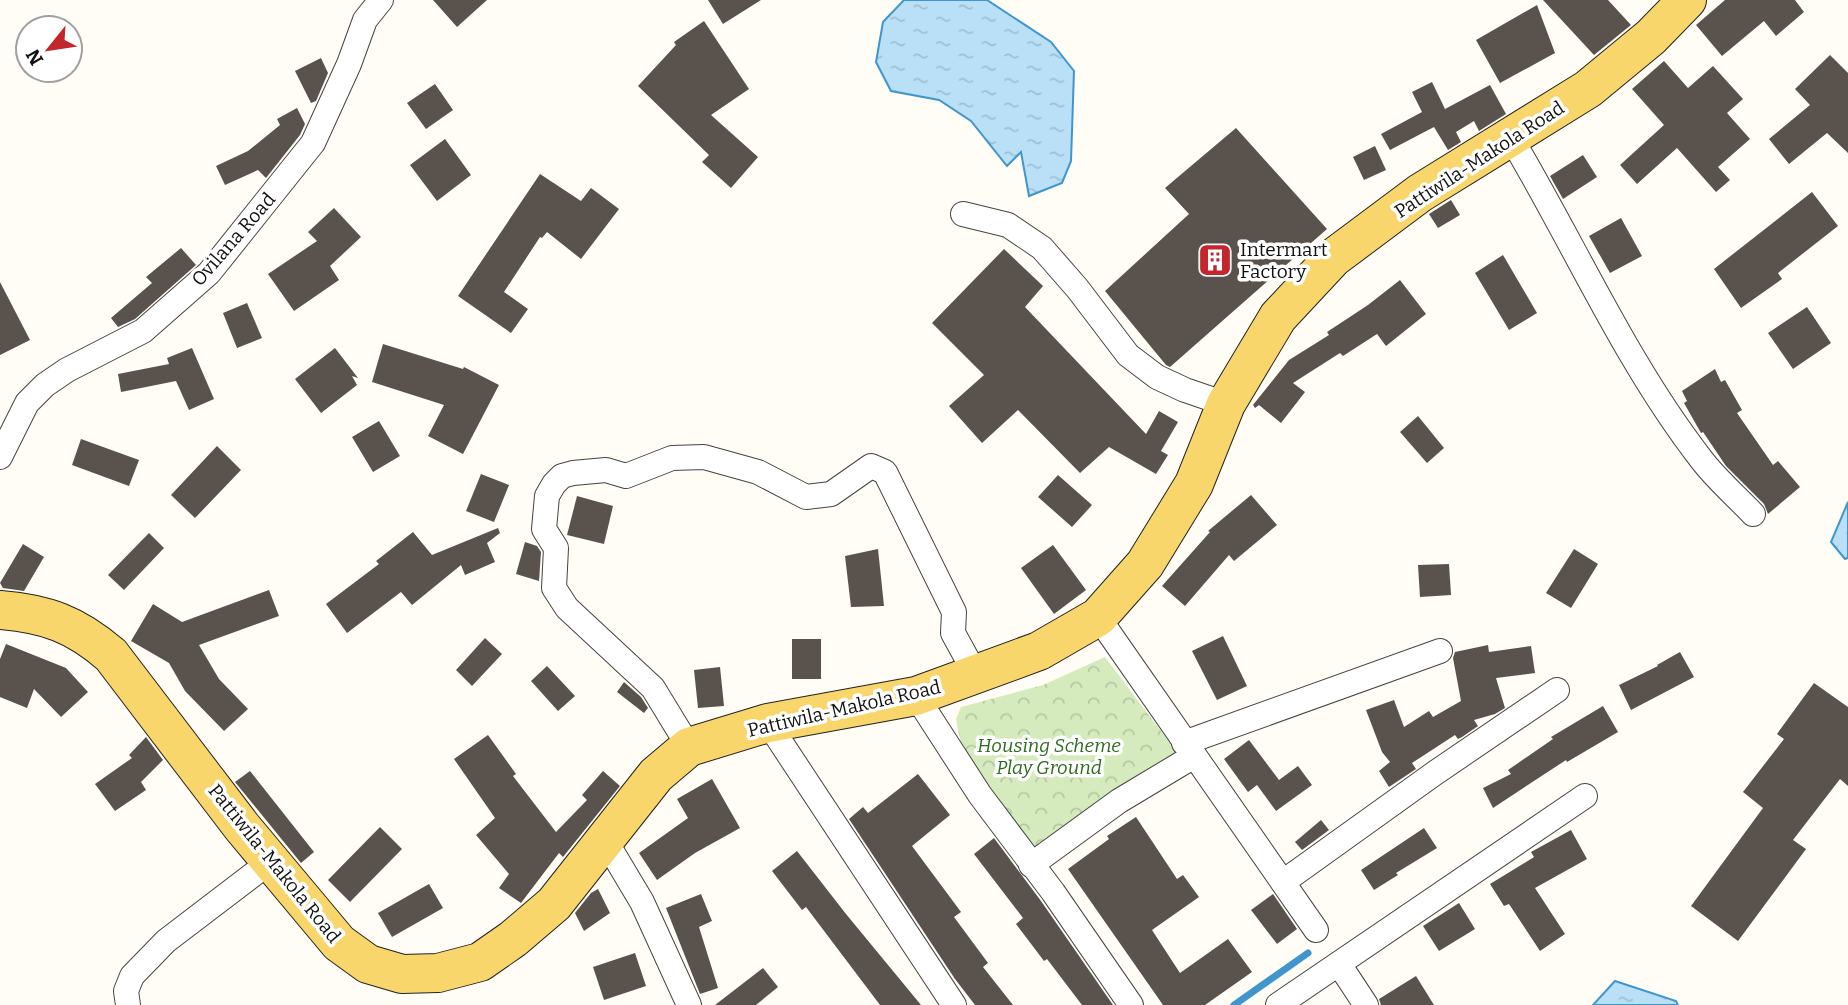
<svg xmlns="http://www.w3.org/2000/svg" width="1848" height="1005" viewBox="0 0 1848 1005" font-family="Bitter,serif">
<defs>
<pattern id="park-crowns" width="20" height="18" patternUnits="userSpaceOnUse" patternTransform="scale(1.75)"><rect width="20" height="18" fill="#d5ebbd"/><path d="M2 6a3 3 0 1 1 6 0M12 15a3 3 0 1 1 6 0" fill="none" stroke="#b6c8a1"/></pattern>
<pattern id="water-ripples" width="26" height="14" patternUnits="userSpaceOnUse" patternTransform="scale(1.75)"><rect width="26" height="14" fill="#b9e0f7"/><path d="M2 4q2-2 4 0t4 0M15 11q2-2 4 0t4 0" fill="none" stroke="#9ebfd3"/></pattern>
</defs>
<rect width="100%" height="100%" fill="#fffdf5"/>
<!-- park -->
<polygon fill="url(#park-crowns)" points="1105,657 1179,755 1033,850 962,751 956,719 961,707 1043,685"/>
<!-- water -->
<g fill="url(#water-ripples)" stroke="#3f96cf" stroke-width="2">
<polygon points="904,0 987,0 1051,42 1074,71 1071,161 1062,183 1029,196 1021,152 1007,166 971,121 939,100 891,91 876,62 883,22"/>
<polygon points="1848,502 1848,558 1845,559 1831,542"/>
<polygon points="1615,981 1676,1001 1678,1005 1593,1005"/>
</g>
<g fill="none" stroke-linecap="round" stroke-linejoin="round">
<!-- stream -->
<polyline stroke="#3f96cf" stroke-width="7" points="1234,1005 1308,953"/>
</g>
<!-- building -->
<g fill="#5a524d">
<polygon points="433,0 487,0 457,27"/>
<polygon points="708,0 761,0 723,24"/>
<polygon points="1543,0 1608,0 1631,25 1594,55"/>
<polygon points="1725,0 1795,0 1804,12 1776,36 1764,21 1722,56 1696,25"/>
<polygon points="1537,5 1555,53 1500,83 1476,40"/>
<polygon points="704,21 749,89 711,115 758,157 731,188 702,162 709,155 638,86 676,45 674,42"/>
<polygon points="1830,55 1848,73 1848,153 1827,133 1789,164 1769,139 1810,105 1795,89"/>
<polygon points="321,58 328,73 316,101 311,103 295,71"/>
<polygon points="1664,61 1688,88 1713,66 1743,99 1727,113 1750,139 1718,167 1730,180 1716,192 1677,148 1637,184 1620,165 1664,125 1632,89"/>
<polygon points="1432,82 1445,109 1490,85 1506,114 1479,131 1474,121 1456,132 1461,142 1448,150 1434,127 1390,150 1381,134 1422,112 1412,92"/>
<polygon points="435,84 453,110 426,129 407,103"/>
<polygon points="297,108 305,124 300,135 266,178 258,170 225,185 216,166 248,151 280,125 277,119"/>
<polygon points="1236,128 1327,229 1170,367 1166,365 1105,291 1189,214 1165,188"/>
<polygon points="445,139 471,175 437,201 410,165"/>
<polygon points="1375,146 1386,170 1364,180 1353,157"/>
<polygon points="1583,155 1597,177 1563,199 1550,176"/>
<polygon points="540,174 581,201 591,188 619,209 581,259 547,232 542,238 540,237 504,292 528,309 511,333 458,296"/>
<polygon points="1812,192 1838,226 1778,273 1782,279 1741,308 1714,269"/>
<polygon points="1451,200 1460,215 1438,228 1429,214"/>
<polygon points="334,208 361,237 330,266 339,280 294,311 268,274 317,241 308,232"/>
<polygon points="1621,218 1642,256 1610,273 1589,236"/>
<polygon points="181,248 196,265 135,319 118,327 111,318 152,283 146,277"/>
<polygon points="1004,249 1043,286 1025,307 1146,434 1159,411 1178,422 1161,451 1168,455 1156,474 1109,447 1080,473 1018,410 982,443 949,406 984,375 932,323"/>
<polygon points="1503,255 1537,313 1509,330 1475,273"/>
<polygon points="1400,280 1426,314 1386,346 1377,334 1343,356 1340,353 1293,383 1305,392 1281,423 1259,405 1255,408 1253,405 1289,360 1329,335 1327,332 1368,305"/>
<polygon points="0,282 30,340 0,355"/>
<polygon points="247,303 262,338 237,348 223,313"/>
<polygon points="1807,307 1831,343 1793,369 1768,333"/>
<polygon points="383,344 463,369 464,367 499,385 463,454 428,436 444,405 372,382"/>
<polygon points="192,348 214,399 189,410 176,381 121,392 118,374 169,364 167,358"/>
<polygon points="335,348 358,378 352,376 357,385 321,413 295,379"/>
<polygon points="1715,369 1721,382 1725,380 1742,410 1737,413 1773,465 1778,461 1800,487 1768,514 1764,504 1726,466 1703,432 1701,433 1684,403 1687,401 1682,391"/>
<polygon points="1418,416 1444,448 1427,463 1400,432"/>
<polygon points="379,421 400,456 373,472 352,437"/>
<polygon points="81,439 139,460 129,486 72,465"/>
<polygon points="217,446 241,470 195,518 171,495"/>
<polygon points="481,474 509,485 494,522 466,511"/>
<polygon points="1058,475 1092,505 1072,527 1038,497"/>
<polygon points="1251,495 1277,525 1234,561 1229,555 1185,606 1162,586 1210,532 1208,531"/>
<polygon points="577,496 613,506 604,544 567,535"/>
<polygon points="498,528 500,533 487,543 495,562 465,575 461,565 412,605 401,592 347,633 326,604 379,564 376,561 413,532 432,555"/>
<polygon points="149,533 164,548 124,590 108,575"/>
<polygon points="525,542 537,546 541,552 539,581 516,574"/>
<polygon points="23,544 44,557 24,591 3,588 0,583"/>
<polygon points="1053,545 1086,590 1054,614 1021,568"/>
<polygon points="878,549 884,606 851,607 845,556"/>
<polygon points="1574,549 1598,564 1571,608 1546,593"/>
<polygon points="1449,564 1451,595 1420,597 1418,565"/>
<polygon points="269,590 279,616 199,645 219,679 248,709 224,731 185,691 169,663 131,641 153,604 182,622"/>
<polygon points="1223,636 1247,686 1217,700 1192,651"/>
<polygon points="485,638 502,654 472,686 456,670"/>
<rect x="792" y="639" width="29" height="40"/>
<polygon points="6,644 66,668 88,692 61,717 34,689 27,708 0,697 0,659"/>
<polygon points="1488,645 1489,652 1531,646 1535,673 1496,678 1505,708 1495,714 1474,720 1478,726 1462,737 1458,739 1455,735 1412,763 1416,769 1389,787 1379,771 1390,762 1382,752 1366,710 1394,700 1404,727 1429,711 1433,717 1461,701 1453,658 1455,652"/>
<polygon points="1680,652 1694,677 1631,710 1619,685 1658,666 1657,665"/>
<polygon points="547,666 575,696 558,711 531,681"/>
<polygon points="720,667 724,706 698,708 694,670"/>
<polygon points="624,682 641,697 648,708 644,713 617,692"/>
<polygon points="1814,683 1848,707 1848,786 1840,779 1793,840 1806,849 1738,941 1691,906 1763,808 1743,792 1784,739 1777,734"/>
<polygon points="1603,706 1618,732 1567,762 1566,760 1493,808 1483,788 1511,774 1508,770 1553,739 1551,737"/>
<polygon points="488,735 516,774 513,776 556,832 587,800 582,795 603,771 620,786 563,857 559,853 521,903 499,888 509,874 476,835 495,818 454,759"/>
<polygon points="146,737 163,760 141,782 146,790 115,811 95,784 132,758 129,755"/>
<polygon points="1249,740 1279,780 1298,766 1312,785 1276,811 1257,785 1248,792 1224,759"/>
<polygon points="250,771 314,852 301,863 235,782"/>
<polygon points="918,774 950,815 912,846 961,912 954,917 988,963 983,967 1013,1005 975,1005 955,979 849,819 863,807 868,813"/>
<polygon points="712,779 740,828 695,853 657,880 639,853 688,818 677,799"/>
<polygon points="1136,817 1177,879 1183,875 1199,897 1152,930 1180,973 1228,939 1252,972 1205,1005 1163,1005 1068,869 1109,839 1107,836"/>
<polygon points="1321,820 1329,830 1302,850 1295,842"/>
<polygon points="380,827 402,849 350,902 328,880"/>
<polygon points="1424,828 1437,848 1396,873 1398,875 1374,890 1361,870"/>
<polygon points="1571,830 1587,859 1535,888 1565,934 1540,951 1509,904 1504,906 1490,884 1534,857 1531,852"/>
<polygon points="994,838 1041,901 1113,1005 1082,1005 1047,959 1044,961 1016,924 1023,918 974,854"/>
<polygon points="797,851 846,914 921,1005 880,1005 806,907 802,910 772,871"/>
<polygon points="429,884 443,908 392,937 378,913"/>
<polygon points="598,889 610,913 584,931 575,913 591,893"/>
<polygon points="701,894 712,921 699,927 718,988 700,994 666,908"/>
<polygon points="1273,894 1297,929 1277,944 1251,910"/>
<polygon points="1459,903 1475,929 1439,951 1423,926"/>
<polygon points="635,953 646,986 604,1000 593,967"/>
<polygon points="763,968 778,987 756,1005 715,1005"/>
<polygon points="1416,976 1434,1005 1381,1005 1379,999"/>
</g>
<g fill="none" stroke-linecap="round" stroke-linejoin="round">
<!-- minor casing -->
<g stroke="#444" stroke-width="26">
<g id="minor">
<path d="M1511,138C1575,245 1625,361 1701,459C1716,479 1736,496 1753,514"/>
<polyline points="963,214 1008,225 1042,248 1077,288 1128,355 1157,377 1185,390 1226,404"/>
<polyline points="0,457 27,403 45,385 67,370 143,331 209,273 313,143 349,64 365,20 381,0"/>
<polyline points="1098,617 1316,930"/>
<polyline points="916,696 980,795 1053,892 1131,1005"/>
<polyline points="768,723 954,1005"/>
<polyline points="1184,743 1440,651"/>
<polyline points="689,747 653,688 567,608 554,588 556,548 544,529 547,496 554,484 562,476 573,473 606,470 626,476 672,458 704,457 758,472 806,497 831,494 871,466 885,472 954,612 953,633 976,675"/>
<polyline points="605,840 642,902 689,1005"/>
<polyline points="1031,865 1119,801 1194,756"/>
<polyline points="1283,882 1435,773 1557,690"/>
<polyline points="1339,964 1366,1005"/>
<polyline points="128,1005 126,991 132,976 166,941 271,861"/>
<polyline points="1278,1005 1585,796"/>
</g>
</g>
<!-- primary casing -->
<g stroke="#222" stroke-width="40">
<path id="primary" d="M0,610C47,614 75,624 111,655L242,827L339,943L368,964L402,974L438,973L480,962L513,939L554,904L656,775L689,747L768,723L916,696L1039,651L1098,617L1145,564L1194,484L1226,404L1278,317L1333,258L1420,193L1588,89L1651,37L1687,0"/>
</g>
<!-- minor -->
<use href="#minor" stroke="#fff" stroke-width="24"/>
<!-- primary -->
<use href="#primary" stroke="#f9d66b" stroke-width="38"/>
</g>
<!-- icons -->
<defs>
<g id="building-square" transform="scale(1.75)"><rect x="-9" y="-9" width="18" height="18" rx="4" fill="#c4262e" stroke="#fff"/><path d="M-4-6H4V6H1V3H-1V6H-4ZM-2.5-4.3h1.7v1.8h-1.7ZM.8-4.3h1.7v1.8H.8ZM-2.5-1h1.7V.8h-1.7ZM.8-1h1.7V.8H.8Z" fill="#fff"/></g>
</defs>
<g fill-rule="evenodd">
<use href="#building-square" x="1215" y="260"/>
</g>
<g text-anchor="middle" stroke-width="7" stroke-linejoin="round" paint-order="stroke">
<!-- street labels -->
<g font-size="19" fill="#111" stroke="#fff">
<text transform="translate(1479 159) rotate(-33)" y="7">Pattiwila-Makola Road</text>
<text transform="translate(233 239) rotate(-49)" y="7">Ovilana Road</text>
<text transform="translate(844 708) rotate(-13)" y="7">Pattiwila-Makola Road</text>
<text transform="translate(275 863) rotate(51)" y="7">Pattiwila-Makola Road</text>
</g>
<!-- poi labels -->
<g font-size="19" fill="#111" stroke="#fff" text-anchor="start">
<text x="1240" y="256">Intermart<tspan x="1240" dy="22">Factory</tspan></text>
</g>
<!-- park labels -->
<g font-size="19" font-style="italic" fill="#2f6b1f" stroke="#fff">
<text x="1049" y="752">Housing Scheme<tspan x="1049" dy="22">Play Ground</tspan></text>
</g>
</g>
<!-- north arrow -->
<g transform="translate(49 49) rotate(240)"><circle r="33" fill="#ffffff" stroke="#a0a0a0" stroke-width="2"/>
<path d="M0-5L12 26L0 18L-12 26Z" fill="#c4262e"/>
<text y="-10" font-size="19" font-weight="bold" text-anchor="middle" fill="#111111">N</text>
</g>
</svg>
